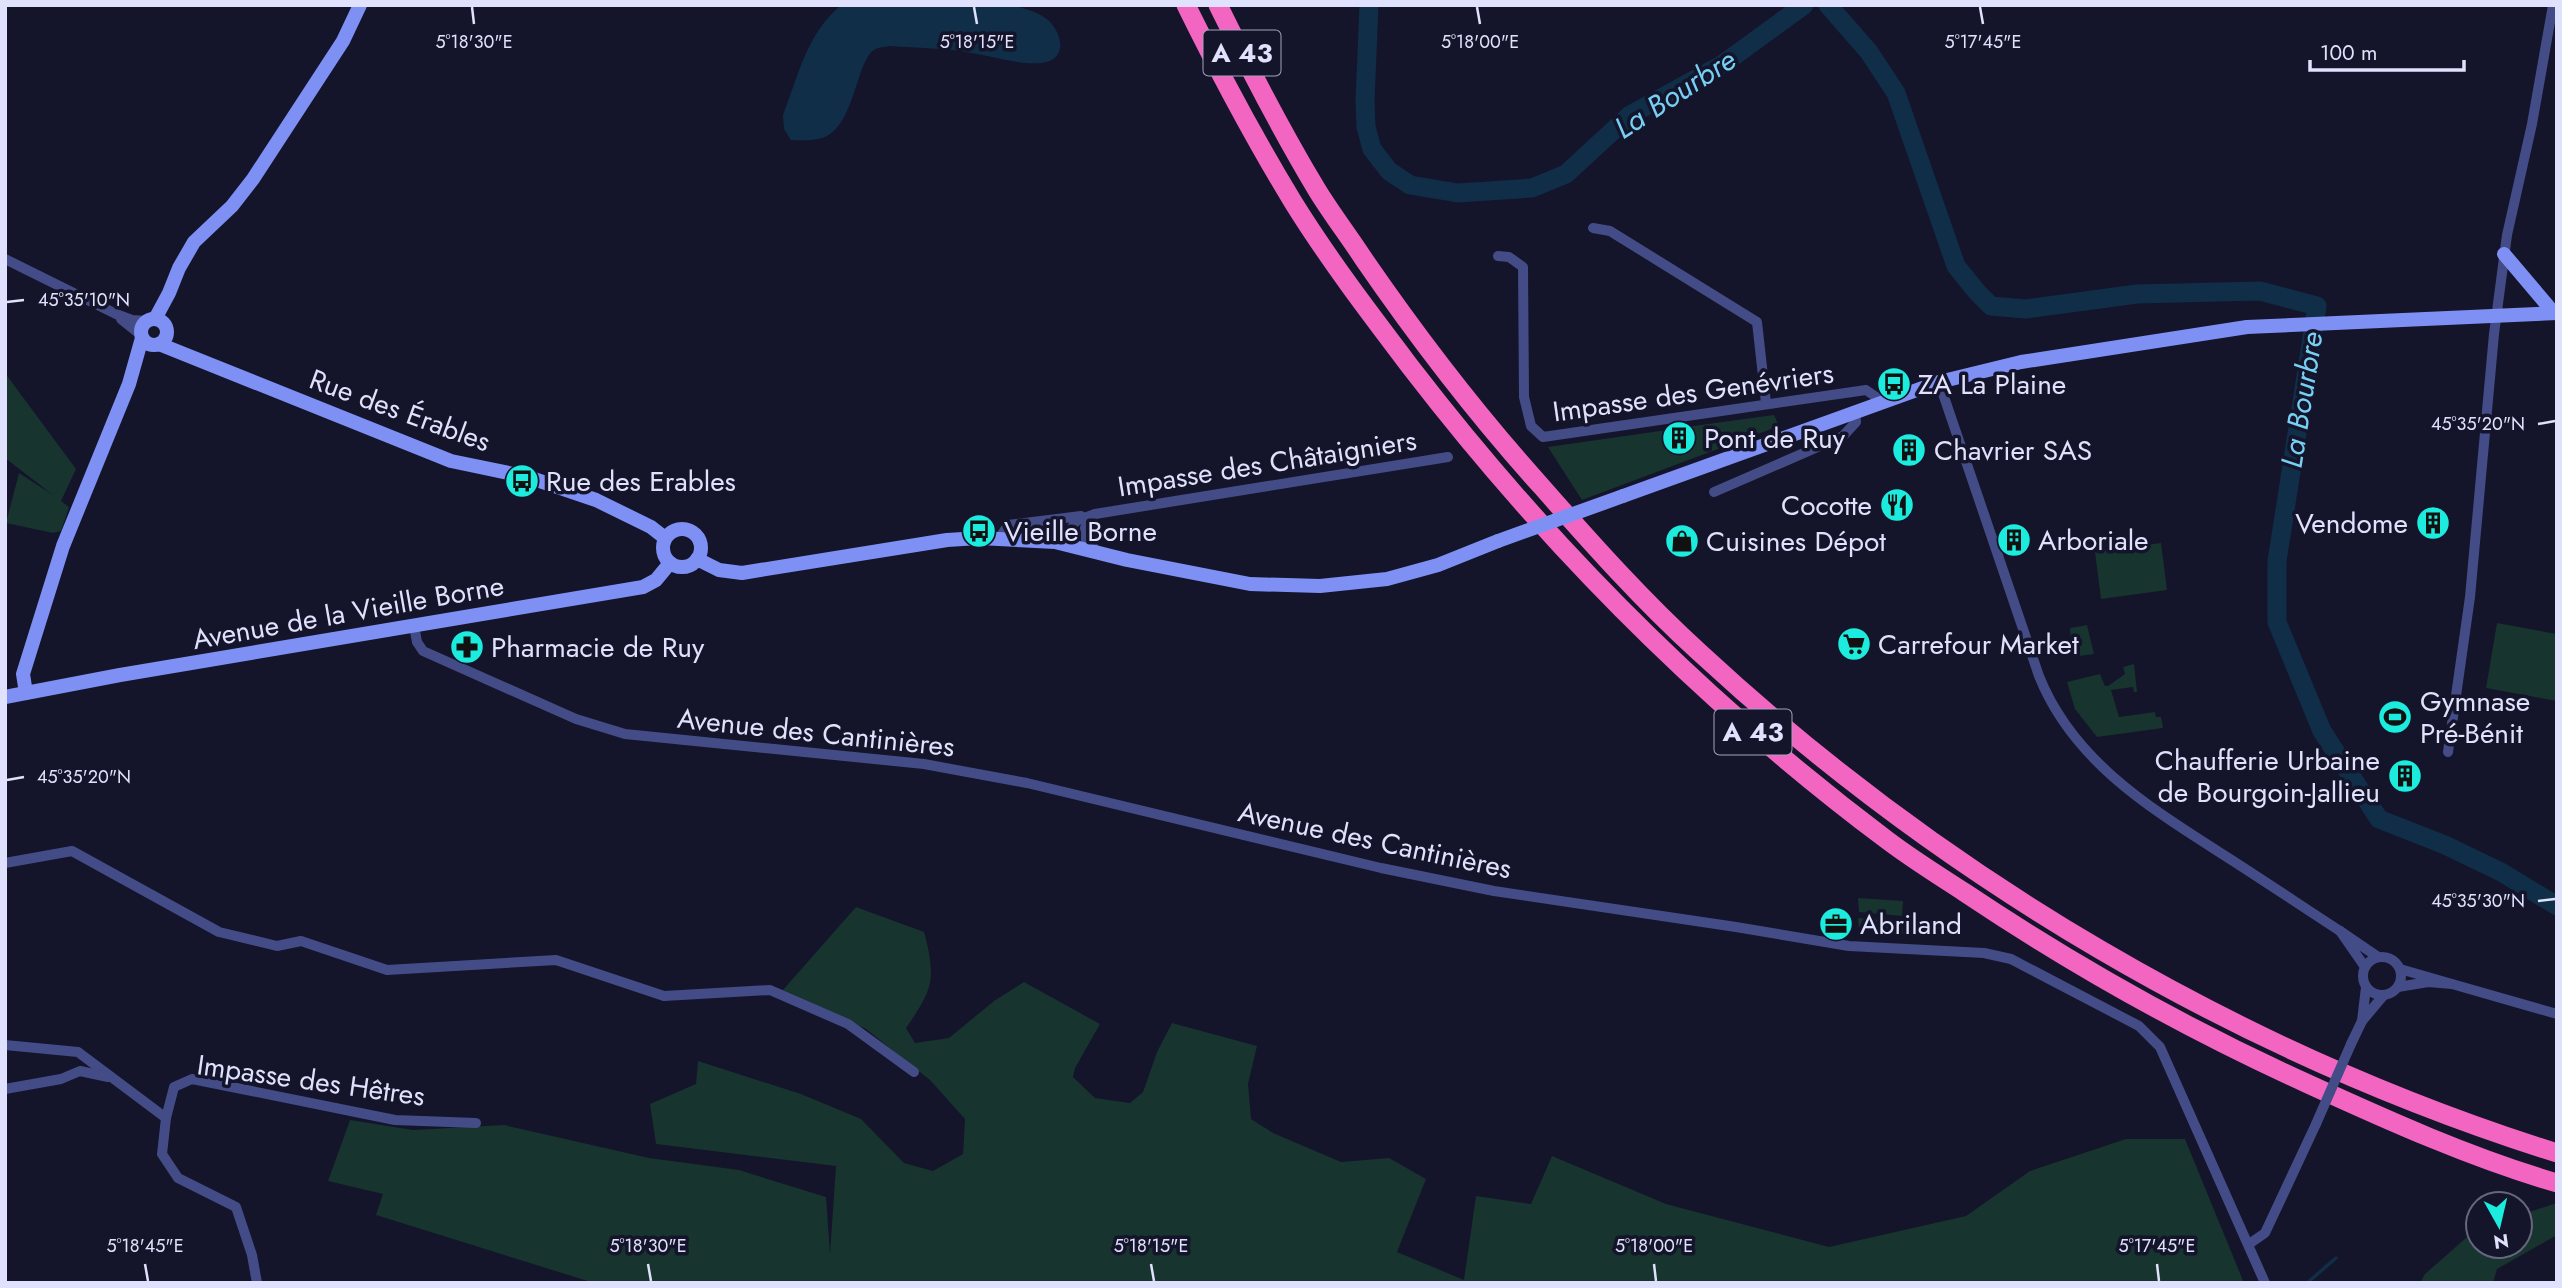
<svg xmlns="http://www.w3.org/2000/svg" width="2562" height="1288" viewBox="0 0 2562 1288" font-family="Jost,sans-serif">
<rect width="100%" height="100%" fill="#14142b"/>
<!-- green -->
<g fill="#17342e">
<polygon points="5,373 76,469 61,501 69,507 61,531 53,533 6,523 19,473 53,495 5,458"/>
<polygon points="1774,415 1779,426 1582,500 1548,447 1667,430 1678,443 1686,440 1686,427"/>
<polygon points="2161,543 2167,590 2101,599 2095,552"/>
<polygon points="2497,623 2557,634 2557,701 2486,688"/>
<polygon points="2087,625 2094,654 2072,657 2070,628"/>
<polygon points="2134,664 2137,692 2134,692 2133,687 2111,690 2119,717 2155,712 2156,717 2161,717 2163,728 2097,737 2075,709 2067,682 2100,674 2105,686 2108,686 2125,674 2123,667"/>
<polygon points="1858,898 1903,901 1902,916 1859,912"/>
<path d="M856,907L924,932C928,946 933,968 930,983C927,998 915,1015 906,1028L915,1043L949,1038L994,1001L1024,982L1100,1024L1075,1068L1073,1077L1095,1098L1130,1103L1143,1092L1157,1052L1172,1023L1257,1046L1248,1084L1251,1119L1273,1133L1341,1162L1389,1158L1426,1179L1397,1252L1464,1280L1476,1196L1531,1204L1552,1156L1666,1204L1829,1247L1966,1216L2030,1171L2126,1139H2185L2244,1283H594L376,1215L383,1194L328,1181L350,1120L413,1130L504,1125L649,1158L739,1170L826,1197L830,1254L836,1166L656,1144L650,1104L696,1084L698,1061L801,1094L861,1119L904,1163L933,1171L963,1154L965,1119L930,1080L866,1029L782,991Z"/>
<polygon points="1858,918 1917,922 1915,935 1859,930"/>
<polygon points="2557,1203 2557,1235 2497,1269 2493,1283 2420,1283 2425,1274 2475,1230 2478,1229 2478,1246 2520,1246 2520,1215"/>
</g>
<!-- water -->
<path fill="#102e47" d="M841,5H1013C1025,9 1039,12 1048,20C1064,35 1067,61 1041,63C1018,65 994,56 971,53C945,48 917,48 890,46C885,47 878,47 874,50C855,62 855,133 818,139C809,141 799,140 791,140L784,129L783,115C799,74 806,35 841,5Z"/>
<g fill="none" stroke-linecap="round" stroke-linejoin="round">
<!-- stream -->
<polyline stroke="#102e47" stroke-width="3.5" points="2307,1283 2336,1258"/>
<!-- river -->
<g stroke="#102e47" stroke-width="19">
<polyline points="1369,5 1365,101 1366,127 1372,149 1389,171 1410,185 1458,193 1532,188 1566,174 1630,115 1723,64 1804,5"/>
<polyline points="1828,5 1869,52 1896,93 1956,266 1977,292 1991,306 2026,309 2137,294 2260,291 2317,306 2277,561 2277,622 2322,731 2379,819 2445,845 2501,872 2557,906"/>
</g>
<!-- street -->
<g stroke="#434c86" stroke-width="10">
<polyline points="1593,228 1610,231 1757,322 1766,403"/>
<polyline points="1498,256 1509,257 1523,267 1524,397 1531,426 1543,437 1866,390 1882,401"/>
<polyline points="5,259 116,314 132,320 147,321"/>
<polyline points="121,319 141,335"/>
<path d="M1939,382L2039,676C2072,759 2147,806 2219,852C2260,878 2300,905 2340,931"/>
<polyline points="1714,492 1843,436 1856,422 1855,411"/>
<polyline points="1095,514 1085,528 1086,540 1098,552"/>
<polyline points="999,539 1008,525 1081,516"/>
<polyline points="1055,542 1068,534 1076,521 1095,514 1448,457"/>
<polyline points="414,626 417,642 423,651 576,719 625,734 924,764 1027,783 1381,868 1494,891 1736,927 1849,946 1984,953 2011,959 2139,1026 2160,1047 2265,1283"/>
<polyline points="2448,752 2470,597 2494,334 2507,235 2532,124 2553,5"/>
<polyline points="5,863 72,851 219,932 277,946 301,941 387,970 556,960 664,996 770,990 848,1024 914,1072"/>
<circle cx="2382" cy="976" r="19"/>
<polyline points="2365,967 2340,931 2378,957"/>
<polyline points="2452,984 2557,1014"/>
<polyline points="2366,987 2362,1021 2383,996"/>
<polyline points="2398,987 2428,982 2452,984 2400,969"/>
<polyline points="2351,1044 2362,1021"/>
<polyline points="5,1045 78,1052 166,1118 162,1154 178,1178 236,1207 252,1255 257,1283"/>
<polyline points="5,1089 61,1079 80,1071 108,1077"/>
<polyline points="166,1118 174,1087 192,1079 395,1120 476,1123"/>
<polyline points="2249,1244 2265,1233 2316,1124"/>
</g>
<!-- secondary -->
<g stroke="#7f90f4" stroke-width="14">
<polyline points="2504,254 2554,313"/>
<polyline points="155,319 169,293 179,268 194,242 232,206 253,179 343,41 360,5"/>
<circle cx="154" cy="332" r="13"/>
<polyline points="159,344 451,461 528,477 596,500 651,527 665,538"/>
<polyline points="1623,496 1939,382 2021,362 2247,327 2557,313"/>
<circle cx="682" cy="548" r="19"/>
<polyline points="697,559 719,570 742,573 947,540 979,538 1055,542 1127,560 1250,584 1320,586 1387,579 1438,565 1498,541"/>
<polyline points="26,693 23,674 63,546 129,384 142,338"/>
<polyline points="5,697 120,675 643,587 656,580 670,563"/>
</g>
<!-- highway -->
<g stroke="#f265c1" stroke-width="19">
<path d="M1186,5C1219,72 1254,138 1293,202C1329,260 1371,315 1412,369C1549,547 1707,705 1887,840C1912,859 1938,875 1964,892C2073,965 2187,1029 2306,1083C2387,1120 2471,1158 2557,1183"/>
<path d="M1218,5C1249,68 1281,130 1317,190C1331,213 1348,235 1363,258C1418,338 1477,415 1542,487C1592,544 1643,601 1699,652C1943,878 2239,1053 2557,1153"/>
</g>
<!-- street-bridge -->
<polyline stroke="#434c86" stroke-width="10" points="2316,1124 2351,1044"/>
<!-- secondary-bridge -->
<polyline stroke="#7f90f4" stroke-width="14" points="1498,541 1623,496"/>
</g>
<!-- ticks -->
<path fill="none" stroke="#e0e1fc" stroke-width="2.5" d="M472,7L474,24M974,7L977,24M1477,7L1480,24M1980,7L1983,24M7,302L24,300M2538,424L2555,421M7,780L24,777M2538,901L2555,899M145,1264L148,1281M648,1264L651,1281M1151,1264L1154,1281M1654,1264L1656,1281M2157,1264L2159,1281"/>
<!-- icons -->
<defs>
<g id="bus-disc" transform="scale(1.75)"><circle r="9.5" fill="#1cecde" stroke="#14142b"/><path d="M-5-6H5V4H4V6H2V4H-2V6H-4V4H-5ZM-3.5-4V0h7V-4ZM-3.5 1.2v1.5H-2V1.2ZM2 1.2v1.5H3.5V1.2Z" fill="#111"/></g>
<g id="building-disc" transform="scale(1.75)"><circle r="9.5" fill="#1cecde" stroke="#14142b"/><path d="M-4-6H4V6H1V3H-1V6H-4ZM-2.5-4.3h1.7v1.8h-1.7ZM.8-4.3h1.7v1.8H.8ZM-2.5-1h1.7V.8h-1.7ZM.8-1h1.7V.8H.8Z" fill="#111"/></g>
<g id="restaurant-disc" transform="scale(1.75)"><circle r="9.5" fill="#1cecde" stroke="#14142b"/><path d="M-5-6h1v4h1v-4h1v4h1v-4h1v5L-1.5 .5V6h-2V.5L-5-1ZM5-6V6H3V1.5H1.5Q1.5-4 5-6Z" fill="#111"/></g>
<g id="shop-disc" transform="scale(1.75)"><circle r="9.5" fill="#1cecde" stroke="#14142b"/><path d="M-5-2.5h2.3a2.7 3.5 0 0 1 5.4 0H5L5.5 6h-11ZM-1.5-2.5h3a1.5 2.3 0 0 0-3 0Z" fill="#111"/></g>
<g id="supermarket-disc" transform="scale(1.75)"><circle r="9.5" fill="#1cecde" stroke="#14142b"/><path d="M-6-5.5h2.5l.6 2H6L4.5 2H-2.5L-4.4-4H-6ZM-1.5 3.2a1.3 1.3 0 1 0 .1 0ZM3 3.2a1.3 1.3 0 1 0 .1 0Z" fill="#111"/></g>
<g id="pharmacy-disc" transform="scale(1.75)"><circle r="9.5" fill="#1cecde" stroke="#14142b"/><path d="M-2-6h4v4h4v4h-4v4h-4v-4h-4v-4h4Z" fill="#111"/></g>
<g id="stadium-disc" transform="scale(1.75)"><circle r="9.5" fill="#1cecde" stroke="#14142b"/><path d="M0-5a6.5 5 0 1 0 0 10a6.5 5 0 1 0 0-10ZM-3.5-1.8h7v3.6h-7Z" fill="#111"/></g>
<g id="office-disc" transform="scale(1.75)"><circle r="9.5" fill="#1cecde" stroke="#14142b"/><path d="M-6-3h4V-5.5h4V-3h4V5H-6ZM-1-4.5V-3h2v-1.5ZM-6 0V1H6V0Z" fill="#111"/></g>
</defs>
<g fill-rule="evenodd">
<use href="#bus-disc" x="1894" y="384"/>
<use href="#building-disc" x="1679" y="438"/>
<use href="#building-disc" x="1909" y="450"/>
<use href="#bus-disc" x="522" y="481"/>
<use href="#restaurant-disc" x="1897" y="505"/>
<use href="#building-disc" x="2433" y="523"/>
<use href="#bus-disc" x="979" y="531"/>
<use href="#building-disc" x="2014" y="540"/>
<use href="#shop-disc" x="1682" y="541"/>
<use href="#supermarket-disc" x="1854" y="644"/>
<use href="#pharmacy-disc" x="467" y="647"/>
<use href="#stadium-disc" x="2395" y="717"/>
<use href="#building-disc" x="2405" y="776"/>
<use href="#office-disc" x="1836" y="924"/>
</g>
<g text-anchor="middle" stroke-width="7" stroke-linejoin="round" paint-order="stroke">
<!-- shield labels -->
<g fill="#14142b" stroke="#a3a4bd" stroke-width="2">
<rect x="1203.5" y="30.5" width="77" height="45" rx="5"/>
<rect x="1714.5" y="709.5" width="77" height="45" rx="5"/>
</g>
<g font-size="26" font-weight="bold" fill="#e0e1fc">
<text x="1242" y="62">A 43</text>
<text x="1753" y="741">A 43</text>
</g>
<!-- poi labels -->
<g font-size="28" fill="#e0e1fc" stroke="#14142b" text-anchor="start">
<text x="1918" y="394">ZA La Plaine</text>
<text x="1704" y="448">Pont de Ruy</text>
<text x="1934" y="460">Chavrier SAS</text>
<text x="546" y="491">Rue des Erables</text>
<text x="1872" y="515" text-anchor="end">Cocotte</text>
<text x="2408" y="533" text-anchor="end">Vendome</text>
<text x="1004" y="541">Vieille Borne</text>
<text x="2038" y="550">Arboriale</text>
<text x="1706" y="551">Cuisines Dépot</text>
<text x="1878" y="654">Carrefour Market</text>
<text x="491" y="657">Pharmacie de Ruy</text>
<text x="2420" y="711">Gymnase<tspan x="2420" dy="32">Pré-Bénit</tspan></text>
<text x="2380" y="770" text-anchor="end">Chaufferie Urbaine<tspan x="2380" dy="32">de Bourgoin-Jallieu</tspan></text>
<text x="1860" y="934">Abriland</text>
</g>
<!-- street labels -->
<g font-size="28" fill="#e0e1fc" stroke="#14142b">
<text transform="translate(1693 392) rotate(-8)" y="10">Impasse des Genévriers</text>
<text transform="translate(400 410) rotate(20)" y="10">Rue des Érables</text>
<text transform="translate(1267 463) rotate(-9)" y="10">Impasse des Châtaigniers</text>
<text transform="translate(348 612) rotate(-10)" y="10">Avenue de la Vieille Borne</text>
<text transform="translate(816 732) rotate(6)" y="10">Avenue des Cantinières</text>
<text transform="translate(1375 840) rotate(12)" y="10">Avenue des Cantinières</text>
<text transform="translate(311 1080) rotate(8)" y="10">Impasse des Hêtres</text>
</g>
<!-- water labels -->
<g font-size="30" font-style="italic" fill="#77cff4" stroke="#14142b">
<text transform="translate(1675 94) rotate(-33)" y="10">La Bourbre</text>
<text transform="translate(2302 400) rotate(-81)" y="10">La Bourbre</text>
</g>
</g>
<g font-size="18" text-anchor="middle" fill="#e0e1fc" stroke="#14142b" stroke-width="7" stroke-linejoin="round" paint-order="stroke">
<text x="474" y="48">5°18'30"E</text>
<text x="977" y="48">5°18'15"E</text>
<text x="1480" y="48">5°18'00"E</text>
<text x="1983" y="48">5°17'45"E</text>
<text x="84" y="306">45°35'10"N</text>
<text x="2478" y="430">45°35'20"N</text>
<text x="84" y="783">45°35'20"N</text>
<text x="2478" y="907">45°35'30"N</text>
<text x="145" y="1252">5°18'45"E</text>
<text x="648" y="1252">5°18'30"E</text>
<text x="1151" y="1252">5°18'15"E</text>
<text x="1654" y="1252">5°18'00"E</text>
<text x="2157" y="1252">5°17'45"E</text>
</g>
<!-- border -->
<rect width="2562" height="1288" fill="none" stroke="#e0e1fc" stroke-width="14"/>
<!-- north arrow -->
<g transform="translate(2499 1225) rotate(172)"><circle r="33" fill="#14142b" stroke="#66667f" stroke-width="2"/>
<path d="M0-5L12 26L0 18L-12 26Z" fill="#1cecde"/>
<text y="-10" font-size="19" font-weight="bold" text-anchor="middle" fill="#e0e1fc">N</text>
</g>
<!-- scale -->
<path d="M2310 60v10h154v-10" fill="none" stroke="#e0e1fc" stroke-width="3.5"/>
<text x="2320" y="60" font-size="21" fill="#e0e1fc" stroke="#14142b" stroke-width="5" paint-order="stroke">100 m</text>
</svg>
